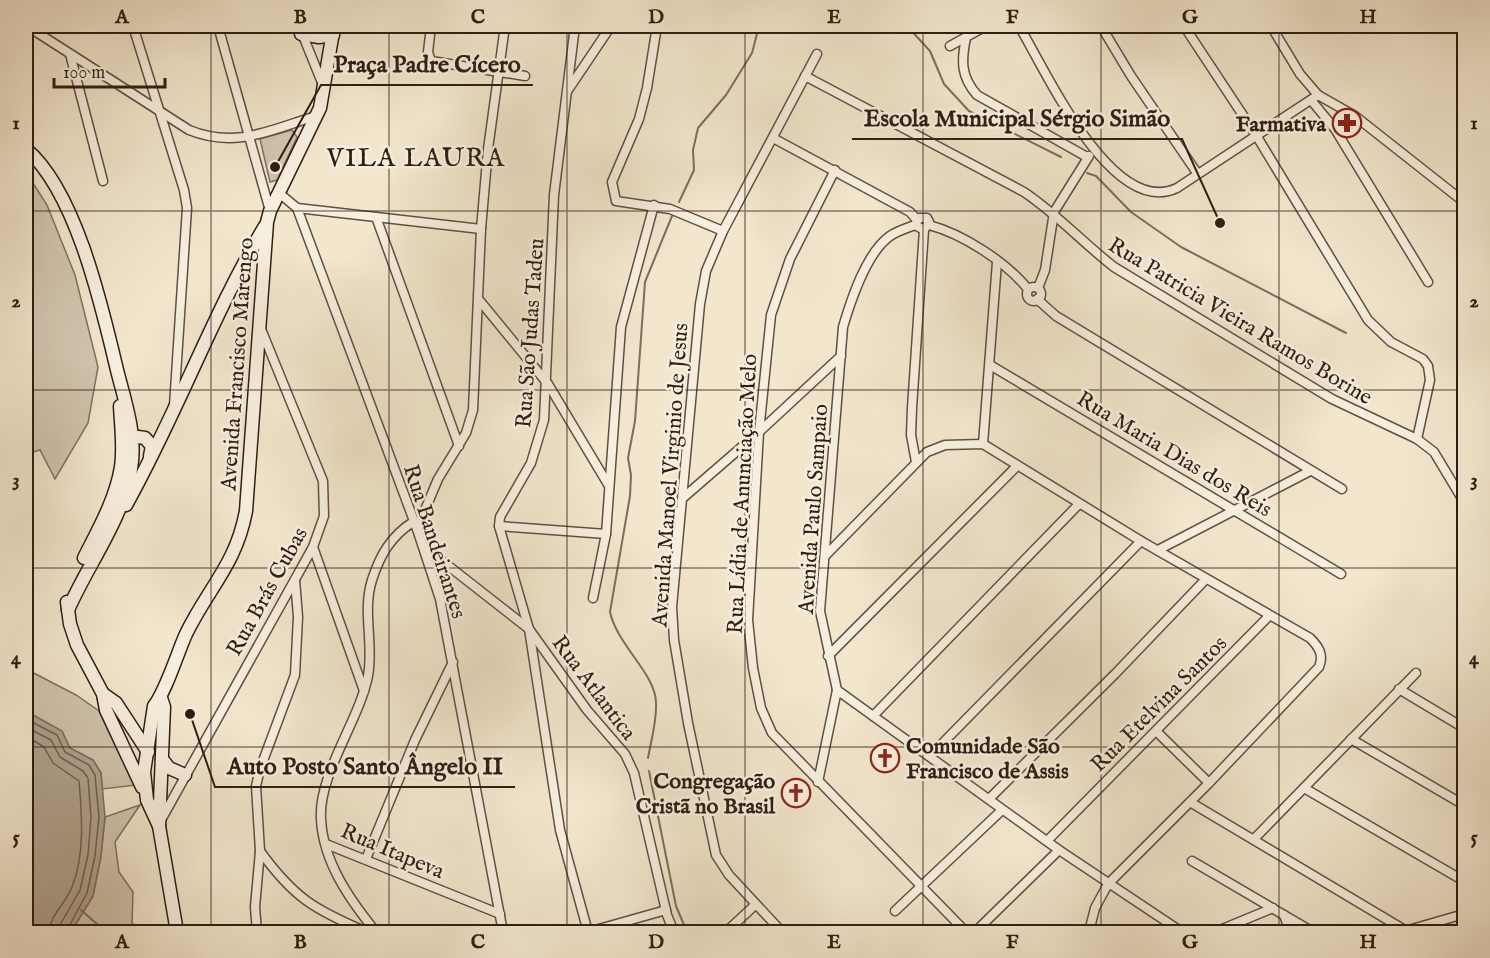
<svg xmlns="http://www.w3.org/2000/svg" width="1490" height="958" viewBox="0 0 1490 958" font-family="'IM FELL English',serif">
<rect width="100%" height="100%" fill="#f2e6cd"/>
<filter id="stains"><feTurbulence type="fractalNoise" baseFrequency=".00333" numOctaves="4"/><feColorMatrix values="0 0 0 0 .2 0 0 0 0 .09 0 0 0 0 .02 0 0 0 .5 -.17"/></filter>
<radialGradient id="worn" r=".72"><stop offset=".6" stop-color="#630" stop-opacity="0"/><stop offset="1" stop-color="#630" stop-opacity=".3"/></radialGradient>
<!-- green -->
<g fill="#d1c4ae" stroke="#807161" stroke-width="1.5">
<polygon points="292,130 297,137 277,180 270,182 260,139"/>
<polygon points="26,172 47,205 75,275 98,367 88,423 55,479 40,450 26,454"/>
<polygon points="26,669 76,695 102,713 137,785 102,789 101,773 93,760 70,748 35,716 26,713"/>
<polygon points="140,805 115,842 119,872 133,892 132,923 143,932 62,932 72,930 93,896 101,856 105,817"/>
</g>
<!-- water -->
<polygon fill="#b0a28e" stroke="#7c6d5d" stroke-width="1.5" points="26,713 35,716 62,731 70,748 93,760 101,773 105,817 101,856 93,896 72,930 26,932"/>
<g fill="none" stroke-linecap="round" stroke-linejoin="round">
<!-- shore -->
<g stroke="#706051" stroke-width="1.5">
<polyline points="26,719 57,735 65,752 89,765 95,775 99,817 95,856 87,893 66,932"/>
<polyline points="26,727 51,740 60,757 83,771 88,778 91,817 88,855 80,890 60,925 58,932"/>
<path d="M26,736L44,747L53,763L79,781C82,815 85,855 72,887C66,903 50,915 49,932"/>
</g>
<!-- stream -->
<g stroke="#7c6d5d" stroke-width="2">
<polyline points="907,26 930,51 944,84 969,111 1061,157"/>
<polyline points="1087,173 1096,176 1131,212 1181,247 1346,333"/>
<polyline points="679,202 694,170 693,150 698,128 726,95 752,53 759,26"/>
<path d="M648,758C651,741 657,721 656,703C656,674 617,645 610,612L630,496L631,475L628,458L635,421L645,282L672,216"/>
<polyline points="649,771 676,906 687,932"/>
<polyline points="81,910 106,932"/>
</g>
<!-- street casing -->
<g stroke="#605042" stroke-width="11">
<g id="street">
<path d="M27,26L189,130C236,149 270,130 316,116"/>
<polyline points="133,26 184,190 187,208 174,406"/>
<polyline points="218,26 270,211"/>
<polyline points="299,26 323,85"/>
<polyline points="431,26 428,52 431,61 525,76"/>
<polyline points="575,26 554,195 544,420 531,463 500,517 499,526 529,629 560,830 588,932"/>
<polyline points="657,26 647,88 639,119 612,182 616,201 670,209 723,231"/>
<path d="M1019,26C1045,69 1112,219 1177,188L1318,95"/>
<polyline points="1101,26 1131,76 1197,173"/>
<polyline points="1184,26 1256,135 1368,320 1391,342 1423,359 1428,366 1430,380 1417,439"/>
<polyline points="1271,26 1300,74 1318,95 1355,116 1464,202"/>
<path d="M966,38C961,61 961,77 977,95L1087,157"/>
<polyline points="950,46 986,26"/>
<polyline points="70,54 103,181"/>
<path d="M805,76L1024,192C1058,215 1082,242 1114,267L1332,399L1417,439L1434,452L1464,502"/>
<polyline points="568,90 611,26"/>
<polyline points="1311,100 1335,129 1428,282"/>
<polyline points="773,138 910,212 917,220"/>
<polyline points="835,170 790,259 771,315 759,432 748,620 753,668 761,708 772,733 966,932"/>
<polyline points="279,193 297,208 481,229"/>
<polyline points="297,208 417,529 440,599 503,932"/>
<polyline points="376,217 459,446"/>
<path d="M915,225L924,230L929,222L927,218H919L915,225C907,228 897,231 890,236C866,253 851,300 843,327L820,611L837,690L1059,850L1182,932"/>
<path d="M929,225C963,234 1006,262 1028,289"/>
<circle cx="1034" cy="294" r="7"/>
<polyline points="1038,288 1045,270 1054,212 1089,156"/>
<polyline points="1037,299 1056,316 1342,489"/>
<polyline points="480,301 548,384 609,486"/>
<polyline points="990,365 1341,574"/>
<polyline points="983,444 997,262"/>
<polyline points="916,462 911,435 912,408 924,230"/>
<polyline points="684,497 759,432 841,356"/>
<polyline points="499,526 606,534"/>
<polyline points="417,529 438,479 466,433 473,410 481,229 488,149 505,26"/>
<polyline points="423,546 529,629 587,710 625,754 634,773 667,915 674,932"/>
<polyline points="313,547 364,691"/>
<polyline points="1158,550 1310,471"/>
<path d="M825,556L927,452L945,445L983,444L1141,541L1310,638C1319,647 1324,655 1319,667L1209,783L1108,884L1095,908L1089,932"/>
<polyline points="593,598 606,534 621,327 654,205"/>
<polyline points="828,656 1017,466"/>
<polyline points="1399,689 1464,728"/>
<polyline points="873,716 1079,504"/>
<polyline points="1156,731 1209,783"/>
<polyline points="1351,739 1464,805"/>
<polyline points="930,756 1141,541"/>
<polyline points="818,782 837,690"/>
<polyline points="1304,788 1464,881"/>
<polyline points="989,799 1115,674 1206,579"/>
<polyline points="1190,802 1408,932"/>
<polyline points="161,820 313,547 324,516 323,481 261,329"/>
<polyline points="1254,839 1416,673"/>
<polyline points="1047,841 1269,616"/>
<polyline points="326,844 500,914"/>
<path d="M260,851C294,898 315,910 367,932"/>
<polyline points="366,859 415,740 453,662"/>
<polyline points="1192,861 1313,932"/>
<polyline points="895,911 1002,810"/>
<polyline points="1284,915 1290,932"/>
<polyline points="1405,931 1464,914"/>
<polyline points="257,932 255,907 260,851 256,786 260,769 295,675 298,617 295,580"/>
<path d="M376,932C350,900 323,862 321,819C318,775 359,721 368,676C374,644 362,611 372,580C380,555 391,536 413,522"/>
<polyline points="588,932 666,910"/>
<polyline points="726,932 755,905"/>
<polyline points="782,932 729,875 716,855 688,723 674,640 672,607 700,304 706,271 723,231 817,54"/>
<polyline points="975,932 1059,850"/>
<polyline points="1215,932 1273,908"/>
</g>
</g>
<!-- secondary casing -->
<g stroke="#2f1e14" stroke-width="15">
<g id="secondary">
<polyline points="301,34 319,37 333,35"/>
<path d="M26,149C76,191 102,307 117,370C125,402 137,435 131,469C123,519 88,564 68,610"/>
<polyline points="128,442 138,437 145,438 152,446 150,456"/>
<path d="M126,505C177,414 212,315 265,226"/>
<path d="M84,558C98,530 116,499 121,467C124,447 121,426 120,406"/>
<polyline points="67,602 70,624 77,645 103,694 106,710 142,787"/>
<polyline points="103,694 116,703 148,752"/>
<polyline points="161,698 164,707 159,826 177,932"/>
<polyline points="162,759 169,768 185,775"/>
<path d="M159,826L147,800L144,772L154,706C166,691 177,654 186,634C208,588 236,565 246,511L267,222L270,211L320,108L334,26"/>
</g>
</g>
<!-- street -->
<use href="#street" stroke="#f7efde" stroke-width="8"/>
<!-- secondary -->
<use href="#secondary" stroke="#f7efde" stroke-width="12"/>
</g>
<!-- grid -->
<path fill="none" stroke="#2f1e14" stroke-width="1.5" stroke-opacity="0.55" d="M211,26V932M389,26V932M567,26V932M745,26V932M923,26V932M1101,26V932M1279,26V932M26,211H1464M26,390H1464M26,568H1464M26,747H1464"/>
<!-- icons -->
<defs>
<g id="pharmacy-ring" transform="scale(1.5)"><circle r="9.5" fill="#f7efde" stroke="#8f2418" stroke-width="1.5"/><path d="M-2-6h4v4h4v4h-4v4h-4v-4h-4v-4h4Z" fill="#8f2418"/></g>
<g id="church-ring" transform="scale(1.5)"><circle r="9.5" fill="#f7efde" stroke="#8f2418" stroke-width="1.5"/><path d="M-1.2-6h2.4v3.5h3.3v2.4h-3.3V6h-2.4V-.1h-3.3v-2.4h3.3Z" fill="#8f2418"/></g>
</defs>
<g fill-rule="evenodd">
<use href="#pharmacy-ring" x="1347" y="123"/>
<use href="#church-ring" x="885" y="758"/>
<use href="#church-ring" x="796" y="793"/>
</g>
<g text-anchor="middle" stroke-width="5" stroke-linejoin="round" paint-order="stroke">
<!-- poi labels -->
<g font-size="22" font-weight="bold" fill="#2f1e14" stroke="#f7efde" text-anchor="end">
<text x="1326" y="131">Farmativa</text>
<text x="906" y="753" text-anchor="start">Comunidade São<tspan x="906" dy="25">Francisco de Assis</tspan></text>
<text x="775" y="788">Congregação<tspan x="775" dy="25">Cristã no Brasil</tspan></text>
</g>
<!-- street labels -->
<g font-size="22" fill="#2f1e14" stroke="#f7efde">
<text transform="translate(1241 320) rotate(31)" y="8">Rua Patricia Vieira Ramos Borine</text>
<text transform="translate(529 333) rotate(-86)" y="8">Rua São Judas Tadeu</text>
<text transform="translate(236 364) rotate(-86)" y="8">Avenida Francisco Marengo</text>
<text transform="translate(1175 453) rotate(31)" y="8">Rua Maria Dias dos Reis</text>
<text transform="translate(669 475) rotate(-86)" y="8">Avenida Manoel Virginio de Jesus</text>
<text transform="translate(741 494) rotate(-87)" y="8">Rua Lídia de Anunciação Melo</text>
<text transform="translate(812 509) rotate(-86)" y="8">Avenida Paulo Sampaio</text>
<text transform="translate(436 541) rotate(72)" y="8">Rua Bandeirantes</text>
<text transform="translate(266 591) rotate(-61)" y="8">Rua Brás Cubas</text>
<text transform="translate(595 687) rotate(53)" y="8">Rua Atlantica</text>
<text transform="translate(1158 703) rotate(-45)" y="8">Rua Etelvina Santos</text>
<text transform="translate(393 850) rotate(23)" y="8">Rua Itapeva</text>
</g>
<!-- quarter labels -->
<g font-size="26" letter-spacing="1.5" fill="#2f1e14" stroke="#f7efde">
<text x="416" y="166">VILA LAURA</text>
</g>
</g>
<!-- callouts -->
<path fill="none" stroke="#2f1e14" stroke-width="2" d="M275 167L321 85H533M1220 223L1182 139H852M190 714L215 787H515"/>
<g fill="#2f1e14" stroke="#f7efde" stroke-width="2">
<circle cx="275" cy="167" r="6"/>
<circle cx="1220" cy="223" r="6"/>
<circle cx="190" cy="714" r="6"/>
</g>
<g font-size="24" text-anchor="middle" font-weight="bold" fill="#2f1e14" stroke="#f7efde" stroke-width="5" stroke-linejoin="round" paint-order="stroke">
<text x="427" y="72">Praça Padre Cícero</text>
<text x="1017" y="126">Escola Municipal Sérgio Simão</text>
<text x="365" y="774">Auto Posto Santo Ângelo II</text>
</g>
<!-- margin -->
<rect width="1490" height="958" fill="none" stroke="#f2e6cd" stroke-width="66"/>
<!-- scale -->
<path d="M54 78v9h111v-9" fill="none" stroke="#2f1e14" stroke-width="3"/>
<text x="63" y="78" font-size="18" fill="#2f1e14" stroke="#f7efde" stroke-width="4.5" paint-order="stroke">100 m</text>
<rect x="33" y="33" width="1424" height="892" fill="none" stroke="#2f1e14" stroke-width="2"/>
<g font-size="20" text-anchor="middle" font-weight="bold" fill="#2f1e14">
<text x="122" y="23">A</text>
<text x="300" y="23">B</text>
<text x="478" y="23">C</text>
<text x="656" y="23">D</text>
<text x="834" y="23">E</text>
<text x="1012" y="23">F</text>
<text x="1190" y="23">G</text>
<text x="1368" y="23">H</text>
<text x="16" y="129">1</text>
<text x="1474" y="129">1</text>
<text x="16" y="307">2</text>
<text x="1474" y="307">2</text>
<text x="16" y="486">3</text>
<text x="1474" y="486">3</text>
<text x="16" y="664">4</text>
<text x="1474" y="664">4</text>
<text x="16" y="843">5</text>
<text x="1474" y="843">5</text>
<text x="122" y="948">A</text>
<text x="300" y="948">B</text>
<text x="478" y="948">C</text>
<text x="656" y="948">D</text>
<text x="834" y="948">E</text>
<text x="1012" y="948">F</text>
<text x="1190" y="948">G</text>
<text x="1368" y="948">H</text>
</g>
<rect width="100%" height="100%" filter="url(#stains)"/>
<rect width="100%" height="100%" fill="url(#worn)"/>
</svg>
